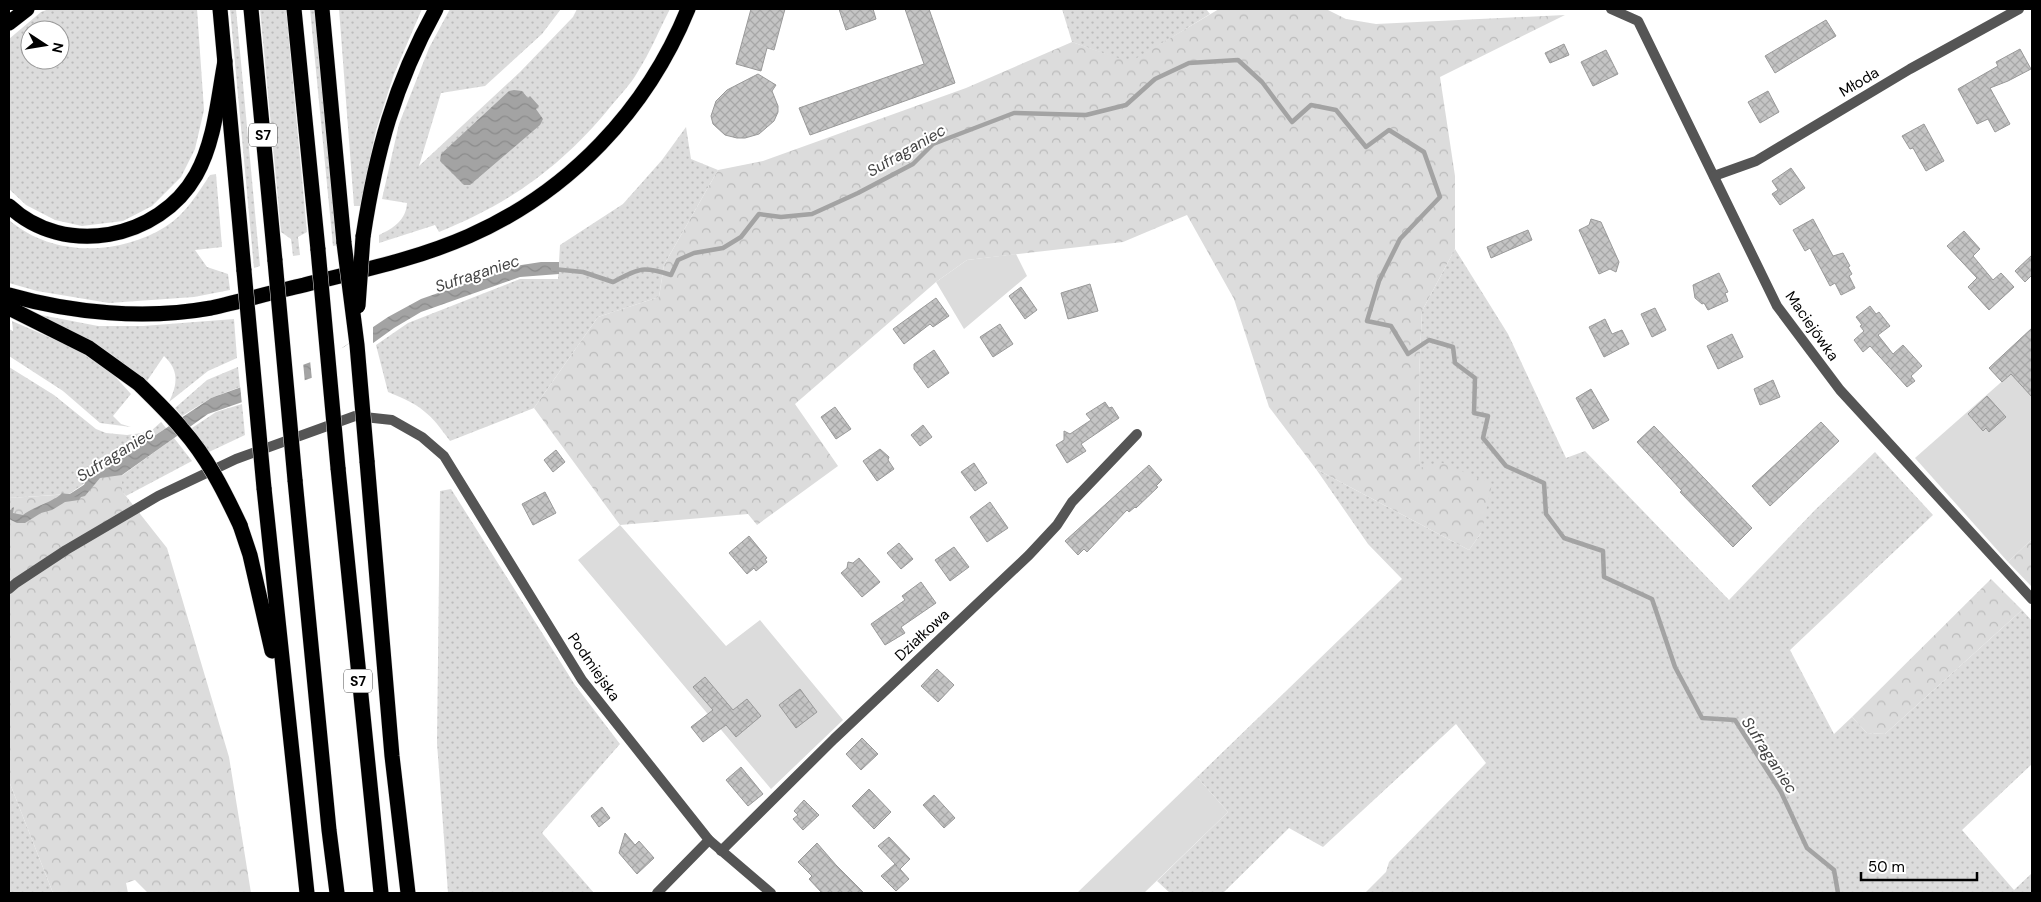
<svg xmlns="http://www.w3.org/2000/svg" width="2041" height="902" viewBox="0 0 2041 902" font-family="'DM Sans',sans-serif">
<defs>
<pattern id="grass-dots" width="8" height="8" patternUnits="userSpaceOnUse" patternTransform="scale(1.25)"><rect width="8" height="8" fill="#dcdcdc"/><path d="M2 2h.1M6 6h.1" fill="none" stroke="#bbb" stroke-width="1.8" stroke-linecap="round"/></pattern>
<pattern id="forest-crowns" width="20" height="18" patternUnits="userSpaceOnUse" patternTransform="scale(1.25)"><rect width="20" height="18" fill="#dcdcdc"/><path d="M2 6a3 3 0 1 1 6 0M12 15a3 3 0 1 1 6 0" fill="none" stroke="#bbb"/></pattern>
<pattern id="water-waves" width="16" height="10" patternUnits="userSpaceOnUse" patternTransform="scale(1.25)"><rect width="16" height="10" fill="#a3a3a3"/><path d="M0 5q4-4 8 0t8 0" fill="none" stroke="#8b8b8b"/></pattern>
<pattern id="building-cross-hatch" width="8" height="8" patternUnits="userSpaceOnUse" patternTransform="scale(1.25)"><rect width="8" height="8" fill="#c4c4c4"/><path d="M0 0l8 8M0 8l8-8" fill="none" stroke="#a7a7a7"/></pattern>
</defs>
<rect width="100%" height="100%" fill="#fff"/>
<!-- grass -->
<g fill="url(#grass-dots)" fill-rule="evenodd">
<path d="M49,9H197L204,110L195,149L181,177L152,206L123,221L82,226L55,220L26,205L9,189V39L41,12ZM30,30H60V60H30Z"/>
<polygon points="230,9 236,9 260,266 254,268"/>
<polygon points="260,9 286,9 307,232 298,237 300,255 293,256 291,239 281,232"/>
<polygon points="310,9 316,9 339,245 333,246"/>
<polygon points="339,9 422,9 394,74 376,130 360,206 354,206"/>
<path d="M450,9H561L542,34L485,86L441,93L419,166L520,72L573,17L577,9H670C659,30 650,53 637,73C630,85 620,95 611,106C562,166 511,203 439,232L435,225L379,243V235C394,228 406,220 407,203L382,199L399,124L429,48Z"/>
<polygon points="1062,9 1206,9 1210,14 1130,63 1072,42"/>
<path d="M686,127L691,159L718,170L664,265L659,297L598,317L534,408L450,441C430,413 421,405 388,392L376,345L408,323L520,279H558L560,245L623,204L662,160Z"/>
<path d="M216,174L222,247L195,250L207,267L228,274L230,290L194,297L109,303L37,291L9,283V220C52,257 118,256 165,227C185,215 197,194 210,175Z"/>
<polygon points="1455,249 1508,334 1566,458 1585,451 1729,600 1815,510 1875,452 1933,515 1790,650 1834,734 1852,717 1867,733 1885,734 2022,610 2032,621 2032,764 1962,830 2014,890 2032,873 2032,893 1365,893 1386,872 1389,862 1486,763 1456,724 1323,847 1289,828 1223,893 1170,893 1157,881 1228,812 1197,777 1402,579 1368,544 1316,469 1469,550 1481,533 1420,469 1419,376 1422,311"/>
<path d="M41,315L98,326H143L234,319L237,358L208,371L169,402C178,384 179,370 164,356L147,381L107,351Z"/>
<polygon points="12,321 74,348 111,372 131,394 113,416 121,424 131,427 100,423 63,391 9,356 9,329 13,331"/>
<polygon points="9,367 54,395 96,429 106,433 127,435 142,433 151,431 161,422 166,428 69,494 9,498"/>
<polygon points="238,367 240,387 211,398 182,416 175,408 207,380"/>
<polygon points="242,404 245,435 209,452 192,428 216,412"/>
<polygon points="174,438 192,461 126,496 122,491 120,477"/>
<polygon points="451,489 575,685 620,744 542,833 594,893 448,893 437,743 440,491"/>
<polygon points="9,781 53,893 9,893"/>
</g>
<!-- forest -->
<g fill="url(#forest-crowns)">
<polygon points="1219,9 1326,9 1346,19 1376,24 1565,15 1440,77 1455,176 1455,249 1422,311 1419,376 1420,468 1440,462 1492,484 1481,533 1469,550 1316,469 1269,407 1234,299 1187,215 1123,242 967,260 936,282 795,404 838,466 757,525 748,514 620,525 534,408 598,317 659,297 664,265 718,170 763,161 966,88 1072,42 1130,62"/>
<polygon points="100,472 122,475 122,491 167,548 229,757 251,893 148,893 135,880 126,883 128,893 53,893 9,781 9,498 87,493"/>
<polygon points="2032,539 2032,587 2008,562"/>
<polygon points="1991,579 2022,610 1885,734 1867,733 1852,717"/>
</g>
<!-- green -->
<g fill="#dcdcdc">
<polygon points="1016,254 1027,276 964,329 936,282 967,260"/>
<polygon points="2032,355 2032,539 2008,562 1915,458"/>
<polygon points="620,525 726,646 760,620 843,720 771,789 578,560"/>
<polygon points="1197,777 1228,812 1144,893 1077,893"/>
</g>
<!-- water -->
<g fill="url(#water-waves)">
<polygon points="514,90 522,91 528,98 530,96 539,106 536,109 543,119 540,125 470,185 464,185 440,161 441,154 509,91"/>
<path d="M541,262H559V274L520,277L421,312L394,328L337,369L208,414L122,475L100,478L85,496L81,497L79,500L65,502L52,510L41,513L25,523H17L9,519V509L11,510L12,508L14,507L13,513L23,515C32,507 56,501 62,493C76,497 85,489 87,476L99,473L211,398L333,354L388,317L421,299L515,266Z"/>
</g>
<!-- pier -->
<g fill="#fff">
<polygon points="373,325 373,347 349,366 312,380 310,360 344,347"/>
<polygon points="303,362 305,383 242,405 240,385"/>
</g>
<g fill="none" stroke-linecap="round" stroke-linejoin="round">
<!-- stream -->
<g stroke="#a3a3a3" stroke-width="4.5">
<path d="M553,269L583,272L613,282C640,268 642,266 671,275L678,260L694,253L723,248L741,237L759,214L781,217L812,214L858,193L913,164L933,144L1014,113L1086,115L1126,105L1155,79L1189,63L1238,60L1262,82L1292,122L1311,105L1336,110L1366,147L1389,130L1424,152L1440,197L1400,239L1379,281L1367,321L1391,326L1408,354L1429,340L1453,347L1455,363L1475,378L1474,413L1488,416L1483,438L1506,466L1544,483L1546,514L1564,538L1603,551L1604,577L1652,599L1675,667L1702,718L1735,720L1781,792L1807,848L1834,870L1838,893"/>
<polyline points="68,498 85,487"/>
</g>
</g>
<!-- building -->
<g fill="url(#building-cross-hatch)" stroke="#999">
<polygon points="751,9 785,9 774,50 767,48 761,71 736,64"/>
<polygon points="839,9 873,9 876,19 846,30"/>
<polygon points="905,9 929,9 955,83 810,135 799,108 924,64"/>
<polygon points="1826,20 1836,36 1775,73 1765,56"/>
<polygon points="1564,44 1569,55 1550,63 1545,53"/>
<polygon points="2020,49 2031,69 2008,81 1990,88 2010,124 1995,132 1988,119 1977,124 1958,89 1998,66 1996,62"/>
<polygon points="1606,50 1618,74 1593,86 1581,62"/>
<polygon points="758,74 776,85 772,91 778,106 778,112 774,121 759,134 745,138 737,138 725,135 713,124 711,116 716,101 727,90"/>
<polygon points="1768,91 1779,112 1760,123 1748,102"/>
<polygon points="1924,124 1944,161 1926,171 1913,148 1910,149 1902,136"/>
<polygon points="1791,168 1805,188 1780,205 1772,194 1778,190 1772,181"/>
<polygon points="1591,219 1601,222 1619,262 1616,272 1610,269 1599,274 1579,230 1589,225"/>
<polygon points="1813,219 1833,256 1843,253 1850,266 1848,267 1852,274 1849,276 1855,288 1841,295 1835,283 1830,286 1810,248 1805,251 1793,230"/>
<polygon points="1528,230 1532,240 1491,258 1487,247"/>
<polygon points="1964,231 1980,249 1973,256 1993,280 2001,273 2014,287 1989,310 1968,287 1977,278 1947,246"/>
<polygon points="2032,255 2032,275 2025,282 2015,271"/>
<polygon points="1719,273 1728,292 1725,293 1728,301 1708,310 1704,303 1702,304 1695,298 1693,285"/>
<polygon points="1090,284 1098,311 1068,319 1061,293"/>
<polygon points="1021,287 1037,310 1025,319 1009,296"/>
<polygon points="936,298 949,316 933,327 930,324 904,344 893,329"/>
<polygon points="1870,306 1876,314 1879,312 1890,326 1878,335 1893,354 1903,345 1922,366 1911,376 1915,381 1907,387 1870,346 1863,352 1854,340 1864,331 1860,326 1862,325 1856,317"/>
<polygon points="1655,308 1666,330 1652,337 1641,314"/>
<polygon points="1605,319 1612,334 1622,330 1629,344 1604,357 1589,327"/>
<polygon points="1000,324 1013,344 993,357 980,337"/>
<polygon points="2032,328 2032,397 2011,374 2002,382 1989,368"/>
<polygon points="1732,334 1743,357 1718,369 1707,346"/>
<polygon points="934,350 949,373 928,388 914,369 914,364"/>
<polygon points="1773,380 1780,397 1760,405 1754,389"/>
<polygon points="1591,389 1609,420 1593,429 1576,398"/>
<polygon points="1987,396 2006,417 1989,432 1986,428 1983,431 1968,414"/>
<polygon points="1105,402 1109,408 1112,407 1119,418 1081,444 1086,451 1067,463 1056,445 1064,440 1064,431 1070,434 1091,420 1086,414"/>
<polygon points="835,407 851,429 836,439 821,417"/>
<polygon points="1821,422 1839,441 1770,506 1752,486"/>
<polygon points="923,425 932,437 920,446 911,435"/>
<polygon points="1654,426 1752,528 1733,547 1680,492 1682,491 1637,442"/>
<polygon points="880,449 889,457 888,460 894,469 877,481 863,461"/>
<polygon points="556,450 565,462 553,472 544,460"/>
<polygon points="974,463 987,483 975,491 961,472"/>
<polygon points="1149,465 1162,480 1156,486 1158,487 1136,508 1135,507 1129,512 1127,510 1087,552 1084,549 1078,555 1065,541"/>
<polygon points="545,492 556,513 533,525 522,504"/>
<polygon points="990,502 1008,528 987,542 970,517"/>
<polygon points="749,536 767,558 765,559 767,562 756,571 754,568 747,574 729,553"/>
<polygon points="899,543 913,559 901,569 887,553"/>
<polygon points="954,547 969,567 950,581 935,560"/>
<polygon points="859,558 880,582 862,597 841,573 847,568 848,562 853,563"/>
<polygon points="921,582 936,603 901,627 905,633 885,645 871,624 905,600 902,596"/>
<polygon points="937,669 954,685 938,702 921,686"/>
<polygon points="705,677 733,710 747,699 761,716 736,737 726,725 703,742 691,727 713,710 693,687"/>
<polygon points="800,689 817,712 796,728 779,705"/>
<polygon points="862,738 878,754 861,770 846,754"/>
<polygon points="741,767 763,794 748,806 726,780"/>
<polygon points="869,789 891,812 874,829 852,806"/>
<polygon points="934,795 955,818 944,828 923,805"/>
<polygon points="804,800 819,815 803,830 793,819 798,815 794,811"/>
<polygon points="602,807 610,818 599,827 591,816"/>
<polygon points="625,833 635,845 639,841 654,858 637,874 619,853"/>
<polygon points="889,837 910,859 900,869 909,879 896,891 881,876 895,864 897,866 878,846"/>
<polygon points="817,843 836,865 864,893 822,893 809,879 812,876 798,862"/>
</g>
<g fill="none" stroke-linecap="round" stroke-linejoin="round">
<!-- motorway casing -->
<g stroke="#dbdbdb" stroke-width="16">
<g id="motorway">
<polyline points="220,9 244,271"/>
<polyline points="251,9 275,261"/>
<polyline points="294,9 318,250"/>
<polyline points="322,9 344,243"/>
<polyline points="9,23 27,9"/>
<path d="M9,206C64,258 159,240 196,175C215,141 218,98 225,61"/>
<path d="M363,237C376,152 394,85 436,9"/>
<path d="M9,295C72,313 145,320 211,308C242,301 273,292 304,285C359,271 417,259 469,236C569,192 647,110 688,9"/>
<polyline points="9,308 89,348 139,384"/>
<polyline points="367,461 392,756 408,893"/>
<polyline points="338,468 381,893"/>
<polyline points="295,480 329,830 337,893"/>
<polyline points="264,488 307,893"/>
<polyline points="240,525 250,555 272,651"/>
</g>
</g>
<!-- minor -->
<g stroke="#555" stroke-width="10">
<polyline points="1611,9 1638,21 1777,306 1840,390 2032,599"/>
<polyline points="1714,176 1756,161 1910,69 2019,9"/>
<polyline points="9,589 16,583 66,550 158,496 236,459 355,416 392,420 422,437 444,456 582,680 709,840 771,893"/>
<polyline points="721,851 834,739 1029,555 1057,525 1072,502 1137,434"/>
<polyline points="657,893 709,840"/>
</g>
<!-- motorway -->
<use href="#motorway" stroke="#000" stroke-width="15"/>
<!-- motorway-bridge casing -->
<g stroke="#dbdbdb" stroke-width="16" stroke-linecap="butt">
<g id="motorway-bridge">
<polyline points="344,243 357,345 367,461"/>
<polyline points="318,250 338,468"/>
<polyline points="275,261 295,480"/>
<polyline points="244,271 264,488"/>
<polyline points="358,306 363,237"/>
<path d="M139,384C154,399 169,413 182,429C207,457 224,491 240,525"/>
</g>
</g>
<!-- motorway-bridge -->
<use href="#motorway-bridge" stroke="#000" stroke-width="15"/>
</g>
<g text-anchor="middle" stroke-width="4" stroke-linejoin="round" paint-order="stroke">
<!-- shield labels -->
<g fill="#fff" stroke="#4c4c4c" stroke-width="1">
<rect x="249" y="123.5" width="28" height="23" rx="4"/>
<rect x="344" y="669.5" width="28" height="23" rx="4"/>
</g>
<g font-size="14" font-weight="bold" fill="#000">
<text x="263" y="140">S7</text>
<text x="358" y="686">S7</text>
</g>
<!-- street labels -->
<g font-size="15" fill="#000" stroke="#fff">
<text transform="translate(1859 82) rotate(-31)" y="5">Młoda</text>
<text transform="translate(1812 326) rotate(55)" y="5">Maciejówka</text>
<text transform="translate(922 635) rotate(-43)" y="5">Działkowa</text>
<text transform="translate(594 667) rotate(55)" y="5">Podmiejska</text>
</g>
<!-- water labels -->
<g font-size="16" font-style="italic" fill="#444" stroke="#fff">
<text transform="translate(906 150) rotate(-30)" y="6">Sufraganiec</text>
<text transform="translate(477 273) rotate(-18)" y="6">Sufraganiec</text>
<text transform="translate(115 454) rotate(-32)" y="6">Sufraganiec</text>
<text transform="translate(1770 755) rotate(57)" y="6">Sufraganiec</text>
</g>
</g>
<!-- border -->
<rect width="2041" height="902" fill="none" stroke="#000000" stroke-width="20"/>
<!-- north arrow -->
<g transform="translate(45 45) rotate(102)"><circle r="24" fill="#ffffff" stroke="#999999"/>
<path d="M0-4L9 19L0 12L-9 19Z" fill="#000000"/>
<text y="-8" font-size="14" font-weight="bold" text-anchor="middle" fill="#000000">N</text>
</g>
<!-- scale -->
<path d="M1861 872v8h116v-8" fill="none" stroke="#000000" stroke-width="2.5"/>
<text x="1868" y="872" font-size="15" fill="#000000" stroke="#ffffff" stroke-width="4" paint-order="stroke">50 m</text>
</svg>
